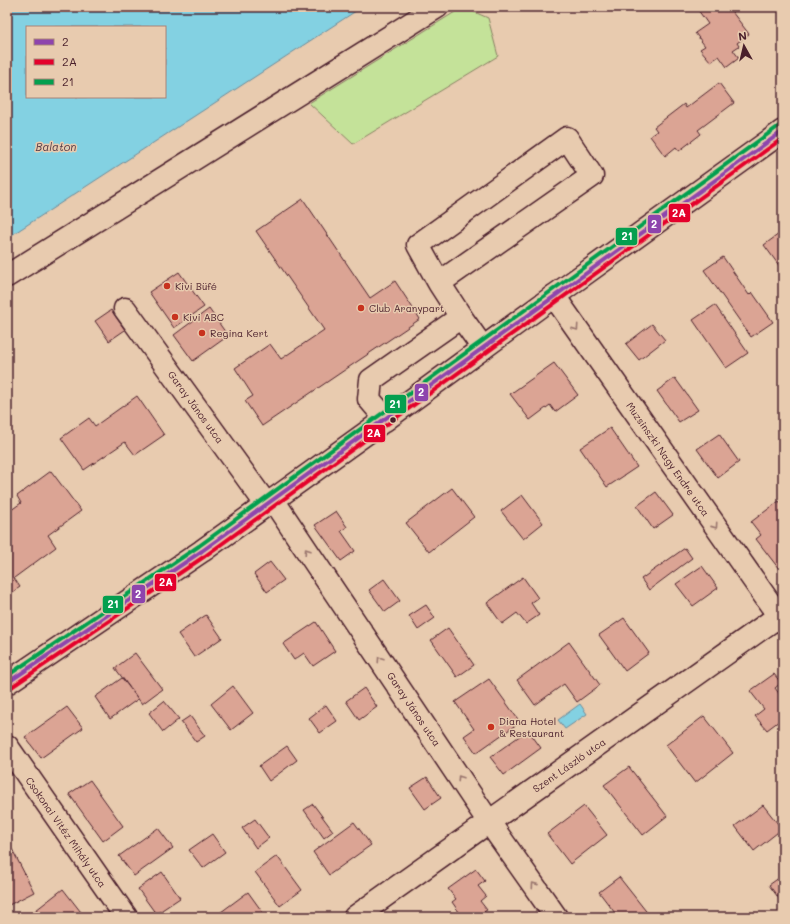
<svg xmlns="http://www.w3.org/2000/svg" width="790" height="924" viewBox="0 0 790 924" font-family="Mali,sans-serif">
<rect width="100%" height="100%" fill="#e8cbaf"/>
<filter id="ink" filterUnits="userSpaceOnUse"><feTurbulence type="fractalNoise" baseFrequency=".025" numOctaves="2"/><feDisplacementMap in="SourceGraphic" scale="8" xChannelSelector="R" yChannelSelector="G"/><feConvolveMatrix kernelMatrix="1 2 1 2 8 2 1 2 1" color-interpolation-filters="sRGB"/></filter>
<g filter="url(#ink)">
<!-- green -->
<polygon fill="#c4e299" stroke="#878062" points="463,7 488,18 498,56 353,144 309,103"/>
<!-- water -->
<g fill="#83d1e2" stroke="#6c8a99" fill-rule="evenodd">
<path d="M7,7H362L7,238ZM27,27H165V97H27Z"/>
<polygon points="580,704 587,714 565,729 558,720"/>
</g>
<!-- building -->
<g fill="#dba494" stroke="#4a1f2b">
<polygon points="702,7 721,7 724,11 729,8 749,34 737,43 739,46 733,50 739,58 727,67 719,56 711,62 700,49 705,46 695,33 708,24 698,10"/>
<polygon points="719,83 734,103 698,130 701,134 679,151 676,147 665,156 650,136 657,131 654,127 684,104 686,108"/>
<polygon points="303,199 370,298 395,281 420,319 262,426 245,401 253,396 235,368 270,344 281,359 324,330 256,231"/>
<polygon points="783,231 783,271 764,245"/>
<polygon points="723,257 749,295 752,292 773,322 751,337 704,270"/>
<polygon points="179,272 204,307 174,328 149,292"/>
<polygon points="715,305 748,353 726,368 693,320"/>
<polygon points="209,309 228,336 193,361 174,335"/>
<polygon points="111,310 125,330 109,341 95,321"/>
<polygon points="652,324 665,340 639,360 626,344"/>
<polygon points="554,363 578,395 555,412 550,405 530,420 510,394"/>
<polygon points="675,378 698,410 679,422 657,391"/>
<polygon points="137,396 164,435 135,455 125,442 84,470 61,438 89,418 95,426"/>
<polygon points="610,428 637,467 607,487 580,448"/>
<polygon points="719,434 739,462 718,478 697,449"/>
<polygon points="51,471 81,511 48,535 56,547 14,578 20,587 7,596 7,513 21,503 17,496"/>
<polygon points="452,488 474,517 429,552 406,523"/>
<polygon points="656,492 673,515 653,529 637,506"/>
<polygon points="522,495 543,523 523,539 501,511"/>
<polygon points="779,501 783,506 783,566 779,569 756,539 761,535 751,522"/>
<polygon points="336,511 347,527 341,531 355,551 341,561 315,525"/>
<polygon points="685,548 692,558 649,590 641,579"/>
<polygon points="270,562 284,580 267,592 254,574"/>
<polygon points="702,566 718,588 693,606 676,584"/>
<polygon points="523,577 538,598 531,603 539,615 526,624 517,613 502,624 487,603"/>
<polygon points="384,579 400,601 385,612 369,590"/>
<polygon points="426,605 435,618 418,630 409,616"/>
<polygon points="206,615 222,638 194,657 178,634"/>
<polygon points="624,618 649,653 625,671 599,635"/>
<polygon points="316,622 335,651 313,666 304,653 294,660 283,644"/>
<polygon points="448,628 474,665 457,677 431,640"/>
<polygon points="569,642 600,685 577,702 564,684 535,705 517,680"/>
<polygon points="135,653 162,689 142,704 115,668"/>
<polygon points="774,674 781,683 775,688 783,699 783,718 767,730 755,716 764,709 750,691"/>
<polygon points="122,678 138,699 110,719 95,697"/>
<polygon points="489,679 520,722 476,753 464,736 474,729 455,702"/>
<polygon points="233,686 253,713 231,730 211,704"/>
<polygon points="364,688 377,707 359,720 346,701"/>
<polygon points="164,701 179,719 163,732 149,713"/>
<polygon points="326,705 337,721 320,733 309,718"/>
<polygon points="67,707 83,728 41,758 25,737"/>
<polygon points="190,716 205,736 196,742 181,722"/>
<polygon points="704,716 733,753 695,783 666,745"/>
<polygon points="528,730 541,748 504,775 490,757"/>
<polygon points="287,746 297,760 269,781 259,766"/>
<polygon points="629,767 667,816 643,835 604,785"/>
<polygon points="427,777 441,798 425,809 410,788"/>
<polygon points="90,780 123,826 103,841 69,794"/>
<polygon points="313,804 333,831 324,838 304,810"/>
<polygon points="763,805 782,829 754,851 735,826"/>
<polygon points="584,806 607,835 570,864 547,834"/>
<polygon points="255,819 269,838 256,848 242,828"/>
<polygon points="354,822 371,845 329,875 313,852"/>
<polygon points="158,828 173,848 134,876 119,856"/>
<polygon points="212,834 225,852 203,868 189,850"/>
<polygon points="12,849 34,892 7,906 7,851"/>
<polygon points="277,856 302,890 280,906 255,872"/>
<polygon points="476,869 485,881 478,886 486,896 480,901 487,910 482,913 485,917 455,917 454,915 459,912 452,902 456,899 448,889"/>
<polygon points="162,872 180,898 156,914 138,889"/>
<polygon points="783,875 783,904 769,885"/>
<polygon points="619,877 649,915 647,917 618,917 599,892"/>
<polygon points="63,889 84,916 83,917 27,917"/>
<polygon points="248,892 266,917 218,917 217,915"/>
</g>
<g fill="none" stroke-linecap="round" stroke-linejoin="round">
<!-- minor casing -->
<g stroke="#4a1f2b" stroke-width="25">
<g id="minor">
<polyline points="7,276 437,7"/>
<polyline points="439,283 418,245 567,138 592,176 439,283 461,317"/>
<polyline points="554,296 783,622"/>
<polyline points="125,309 266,504"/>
<polyline points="386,419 369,399 371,380 461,317 483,348"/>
<polyline points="273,500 489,822 556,917"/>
<polyline points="7,683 202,551 386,419 554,296 783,131"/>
<polyline points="7,746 126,917"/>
<polyline points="355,917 783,613"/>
</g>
</g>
<!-- minor -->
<use href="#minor" stroke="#e8cbaf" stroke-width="22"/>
<!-- bus-1 casing -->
<g stroke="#e8cbaf" stroke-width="7">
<polyline id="bus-1" points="7,683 202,551 783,131"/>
</g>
<!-- bus-2 casing -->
<g stroke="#e8cbaf" stroke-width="7">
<polyline id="bus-2" points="10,688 205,556 783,138"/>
</g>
<!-- bus-3 casing -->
<g stroke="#e8cbaf" stroke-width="7">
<polyline id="bus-3" points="7,676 199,546 779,126"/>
</g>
<!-- bus-1 -->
<use href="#bus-1" stroke="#8e44ad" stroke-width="4"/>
<!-- bus-2 -->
<use href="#bus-2" stroke="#e4002b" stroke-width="4"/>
<!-- bus-3 -->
<use href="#bus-3" stroke="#049f4f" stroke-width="4"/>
</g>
<!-- one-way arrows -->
<defs><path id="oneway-chevron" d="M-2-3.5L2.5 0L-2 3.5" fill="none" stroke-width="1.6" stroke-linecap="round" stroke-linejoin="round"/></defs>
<g stroke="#99756d">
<use href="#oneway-chevron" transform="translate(576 328) rotate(55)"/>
<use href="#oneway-chevron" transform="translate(715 526) rotate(55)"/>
<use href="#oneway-chevron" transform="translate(307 551) rotate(-124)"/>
<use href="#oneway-chevron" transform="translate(380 659) rotate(-124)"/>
<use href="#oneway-chevron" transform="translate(460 778) rotate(-124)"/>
<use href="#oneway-chevron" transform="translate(534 885) rotate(-125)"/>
</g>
</g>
<!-- markers -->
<g fill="#c8321e" stroke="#e8cbaf" stroke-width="1.5">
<circle cx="167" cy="286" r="4"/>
<circle cx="361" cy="308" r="4"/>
<circle cx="175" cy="317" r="4"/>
<circle cx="202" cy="333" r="4"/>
<circle cx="491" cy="727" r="4"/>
</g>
<circle fill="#4a1f2b" stroke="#e8cbaf" stroke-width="1.5" cx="393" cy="420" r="3.5"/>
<g text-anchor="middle" stroke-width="3" stroke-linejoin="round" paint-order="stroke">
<!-- poi labels -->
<g font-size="10" fill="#4a1f2b" stroke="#e8cbaf" text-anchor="start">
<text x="175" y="290">Kivi Büfé</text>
<text x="369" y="312">Club Aranypart</text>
<text x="183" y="321">Kivi ABC</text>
<text x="210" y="337">Regina Kert</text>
<text x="499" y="725">Diana Hotel<tspan x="499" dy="12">&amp; Restaurant</tspan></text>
</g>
<!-- street labels -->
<g font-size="10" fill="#4a1f2b" stroke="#e8cbaf">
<text transform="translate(196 407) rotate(54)" y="4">Garay János utca</text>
<text transform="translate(668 459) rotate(55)" y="4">Muzsinszki Nagy Endre utca</text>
<text transform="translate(414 709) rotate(56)" y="4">Garay János utca</text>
<text transform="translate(569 765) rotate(-35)" y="4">Szent László utca</text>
<text transform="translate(66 832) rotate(55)" y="4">Csokonai Vitéz Mihály utca</text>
</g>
<!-- water labels -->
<g font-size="11" font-style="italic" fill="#533a46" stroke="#e8cbaf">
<text x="56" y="151">Balaton</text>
</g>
</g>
<g stroke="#e8cbaf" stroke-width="1.5">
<rect x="668" y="203" width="23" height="20" rx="4" fill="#e4002b"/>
<rect x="647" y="214" width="15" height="20" rx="4" fill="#8e44ad"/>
<rect x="615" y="227" width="23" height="19" rx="4" fill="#049f4f"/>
<rect x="414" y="383" width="15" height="19" rx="4" fill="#8e44ad"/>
<rect x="384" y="394" width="23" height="20" rx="4" fill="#049f4f"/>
<rect x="363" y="424" width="23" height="19" rx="4" fill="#e4002b"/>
<rect x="154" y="573" width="23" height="19" rx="4" fill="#e4002b"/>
<rect x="131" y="584" width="15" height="20" rx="4" fill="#8e44ad"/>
<rect x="102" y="595" width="22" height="19" rx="4" fill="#049f4f"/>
</g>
<g font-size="11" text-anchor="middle" font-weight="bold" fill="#fff">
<text x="679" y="217">2A</text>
<text x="654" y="228">2</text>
<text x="627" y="240">21</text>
<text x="421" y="396">2</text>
<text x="395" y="408">21</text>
<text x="374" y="437">2A</text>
<text x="166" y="586">2A</text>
<text x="138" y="598">2</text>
<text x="113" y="608">21</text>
</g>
<!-- margin -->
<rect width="790" height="924" fill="none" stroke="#e8cbaf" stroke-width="24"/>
<rect x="12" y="12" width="766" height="900" fill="none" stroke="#4a1f2b" stroke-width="1.5" filter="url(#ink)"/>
<!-- legend -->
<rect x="26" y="26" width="140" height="72" fill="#e8cbaf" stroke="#a9867a"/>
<rect x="34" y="39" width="20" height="6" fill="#8e44ad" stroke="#a9867a"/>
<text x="62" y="46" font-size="12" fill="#4a1f2b">2</text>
<rect x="34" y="59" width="20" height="6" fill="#e4002b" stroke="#a9867a"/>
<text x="62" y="66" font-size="12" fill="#4a1f2b">2A</text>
<rect x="34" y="79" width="20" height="6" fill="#049f4f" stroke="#a9867a"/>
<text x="62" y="86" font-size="12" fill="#4a1f2b">21</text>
<!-- north arrow -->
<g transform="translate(744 46) rotate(352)" stroke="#e8cbaf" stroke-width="3" paint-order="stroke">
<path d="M0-3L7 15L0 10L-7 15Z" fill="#4a1f2b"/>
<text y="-6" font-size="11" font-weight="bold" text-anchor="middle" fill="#4a1f2b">N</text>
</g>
</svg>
